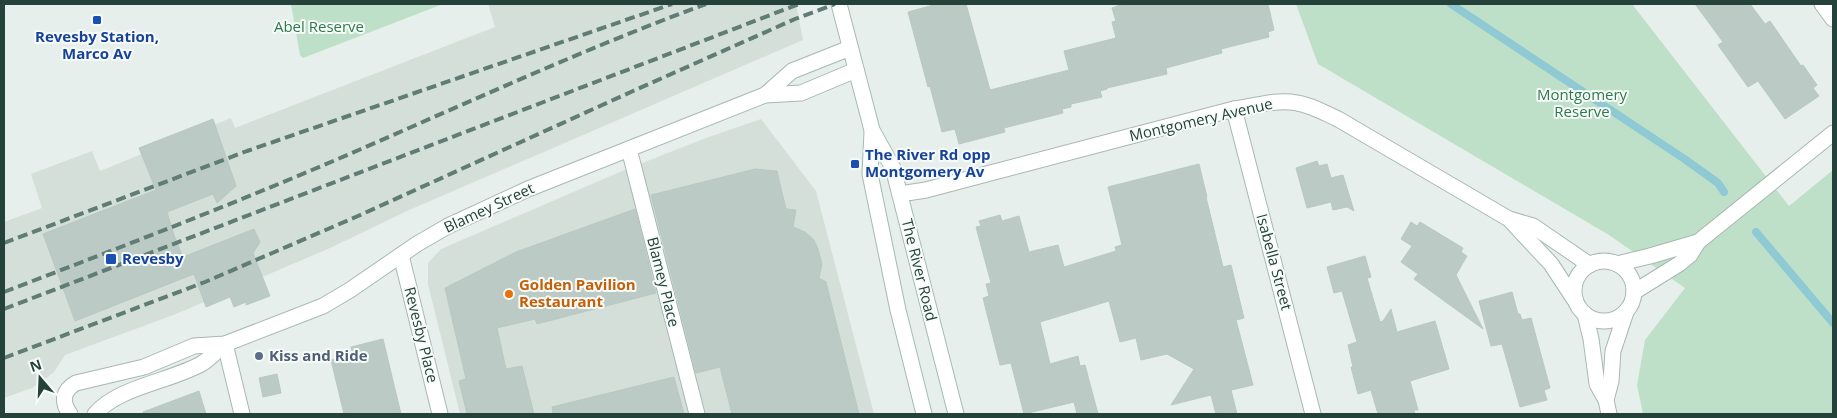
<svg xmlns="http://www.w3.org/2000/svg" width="1837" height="418" viewBox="0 0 1837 418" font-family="'Open Sans',sans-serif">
<rect width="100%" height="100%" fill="#e6efeb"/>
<!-- built -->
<g fill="#d4dfda">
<polygon points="488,4 796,4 803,40 407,211 330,248 176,314 65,355 54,372 45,379 32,388 4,398 4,222 42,208 31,174 92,151 100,171 231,118 235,128 495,27"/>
<polygon points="761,119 816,191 874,414 460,414 428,284 428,263 441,249 622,171 706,138"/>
</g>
<!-- green -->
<g fill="#bfe0c8">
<polygon points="291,4 443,4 303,58 300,55"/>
<polygon points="1296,4 1632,4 1789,206 1833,170 1833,414 1643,414 1637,385 1645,340 1685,288 1609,235 1318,64"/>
</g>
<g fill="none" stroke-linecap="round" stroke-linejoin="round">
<!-- stream -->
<g stroke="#8ec9d4" stroke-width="8">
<polyline points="1451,4 1686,160 1718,183 1724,192"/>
<polyline points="1756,232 1833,323"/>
</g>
</g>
<!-- building -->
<g fill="#bbcac4" stroke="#b8c9c2">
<polygon points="937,4 966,4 990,90 1069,70 1064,51 1116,38 1112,22 1116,21 1112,8 1123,4 1268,4 1274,30 1268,32 1269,37 1221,49 1222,53 1166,68 1167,74 1107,88 1107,89 1100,91 1102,97 1071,104 1071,107 1062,109 1063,113 1004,128 1005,132 959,144 955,129 942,132 930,86 928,87 908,12"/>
<polygon points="1695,4 1750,4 1765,24 1770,21 1801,66 1803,65 1817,85 1813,88 1819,96 1785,119 1758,81 1748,87 1718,45 1723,42"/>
<polygon points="213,119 236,186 217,203 213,194 167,212 174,235 183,257 254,229 260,242 253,253 270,296 246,305 246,302 234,307 230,297 206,307 194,274 75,321 43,234 156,190 139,148"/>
<polygon points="1317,161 1319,166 1327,164 1331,178 1343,175 1354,211 1347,207 1333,210 1331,202 1307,208 1296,168"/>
<polygon points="1199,164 1207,197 1206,197 1223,267 1231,265 1244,318 1236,320 1253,385 1231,390 1237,414 1216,414 1211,395 1171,405 1194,369 1167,354 1141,360 1136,338 1120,342 1109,301 1040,322 1050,364 1078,356 1080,366 1085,365 1098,414 1077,414 1074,402 1024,414 1011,363 1000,365 983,298 989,296 986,284 991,283 976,227 981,226 979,221 1000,215 1002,221 1019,216 1029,252 1058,245 1064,267 1116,251 1115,247 1122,245 1108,187"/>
<polygon points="755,169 777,171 786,209 796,210 793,227 805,232 814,240 818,249 822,264 819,278 826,282 859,414 732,414 720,367 696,373 651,195"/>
<polygon points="635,209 656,293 537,324 535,319 497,328 506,369 522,366 534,414 467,414 459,381 466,379 445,288 516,252"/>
<polygon points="1411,222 1417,226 1420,222 1463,248 1461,252 1467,256 1456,275 1483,329 1414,279 1418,274 1401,262 1412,246 1401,239"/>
<polygon points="1365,256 1371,277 1367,278 1380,322 1383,321 1391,309 1397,332 1435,321 1449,369 1410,381 1418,410 1414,410 1415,414 1378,414 1371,390 1358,394 1351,367 1353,367 1348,345 1357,342 1342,291 1334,293 1327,267"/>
<polygon points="1512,292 1518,314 1520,314 1522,320 1531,318 1550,388 1544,390 1547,400 1520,407 1502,344 1491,346 1479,301"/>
<polygon points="383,339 401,414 344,414 331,360 353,355 351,347"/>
<polygon points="277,374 281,393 263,397 259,378"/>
<polygon points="674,377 684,414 553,414 552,407"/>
<polygon points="199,391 206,414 143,414 143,412"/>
</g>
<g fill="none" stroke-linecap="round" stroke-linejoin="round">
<!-- street casing -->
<g stroke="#a8b8b2" stroke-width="17">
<g id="street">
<polyline points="1822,4 1833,19"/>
<polyline points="765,95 792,71 850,48"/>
<polyline points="1234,109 1313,414"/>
<polyline points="629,149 697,414"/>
<path d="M900,194L926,190L1234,109C1255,106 1277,99 1297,103C1311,105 1325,113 1338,119L1509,219L1533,226L1590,265"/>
<polyline points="1510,220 1551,264 1574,299"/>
<polyline points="401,255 440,414"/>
<circle cx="1604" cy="291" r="30"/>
<polyline points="1617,264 1650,256 1698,242 1833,133"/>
<polyline points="1634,292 1679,264 1690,255 1698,242"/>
<polyline points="1585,314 1591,339 1597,384 1606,400 1609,414"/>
<polyline points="225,344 242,414"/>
<polyline points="1606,400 1611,381 1613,351 1626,312"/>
<path d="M70,414C61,402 63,390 76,383L144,367L194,346L225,344L323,306L350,290L417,244L448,226L528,189L765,95L801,93L856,70"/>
<path d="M95,414C118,387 171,381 201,364C210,359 217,350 225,344"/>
</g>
</g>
<!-- secondary casing -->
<g stroke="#a4bbb3" stroke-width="17">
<g id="secondary">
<polyline points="839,4 872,130 893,168 956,414"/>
<polyline points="872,132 870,174 898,310 924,414"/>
</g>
</g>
<!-- street -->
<use href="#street" stroke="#fff" stroke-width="15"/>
<!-- secondary -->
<use href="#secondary" stroke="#fff" stroke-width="15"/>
<!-- rail -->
<g stroke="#5f7d75" stroke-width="4" stroke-dasharray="10 5" stroke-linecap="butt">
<polyline points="4,243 247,151 672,4"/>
<path d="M4,292C124,246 244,200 361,149C476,99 589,47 706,4"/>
<polyline points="4,309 799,4"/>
<polyline points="4,358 205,282 358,216 633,91 795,19 835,4"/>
</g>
</g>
<!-- markers -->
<g fill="#1a4fb4" stroke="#f7fbf9" stroke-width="2">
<rect x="92" y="15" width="10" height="10" rx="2.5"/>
<rect x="850" y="159" width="10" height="10" rx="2.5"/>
<rect x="105" y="253" width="12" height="12" rx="2.5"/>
</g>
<circle fill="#e8710a" stroke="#f7fbf9" stroke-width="2" cx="509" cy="294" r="5"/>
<circle fill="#5c6f8a" stroke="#f7fbf9" stroke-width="2" cx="259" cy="356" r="5"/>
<g text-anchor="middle" stroke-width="4" stroke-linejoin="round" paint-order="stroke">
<!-- park labels -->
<g font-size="15" fill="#2d7a4b" stroke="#f7fbf9">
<text x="319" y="32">Abel Reserve</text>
<text x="1582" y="100">Montgomery<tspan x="1582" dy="17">Reserve</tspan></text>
</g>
<!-- transit labels -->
<g font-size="15" font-weight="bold" fill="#164399" stroke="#f7fbf9" text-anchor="start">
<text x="97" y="42" text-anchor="middle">Revesby Station,<tspan x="97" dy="17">Marco Av</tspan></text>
<text x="865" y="160">The River Rd opp<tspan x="865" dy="17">Montgomery Av</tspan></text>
<text x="122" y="264">Revesby</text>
</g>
<!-- street labels -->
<g font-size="15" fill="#24423a" stroke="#f7fbf9">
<text transform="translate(1201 120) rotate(-13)" y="5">Montgomery Avenue</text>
<text transform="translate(489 208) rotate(-25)" y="5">Blamey Street</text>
<text transform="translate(1274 262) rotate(75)" y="5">Isabella Street</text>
<text transform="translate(919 270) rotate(76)" y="5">The River Road</text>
<text transform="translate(663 282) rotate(76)" y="5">Blamey Place</text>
<text transform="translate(421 335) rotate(76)" y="5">Revesby Place</text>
</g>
<!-- food labels -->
<g font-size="15" font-weight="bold" fill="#c56008" stroke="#f7fbf9" text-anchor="start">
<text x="519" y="290">Golden Pavilion<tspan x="519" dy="17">Restaurant</tspan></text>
</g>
<!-- service labels -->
<g font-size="15" font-weight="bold" fill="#4e5e75" stroke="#f7fbf9" text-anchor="start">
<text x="269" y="361">Kiss and Ride</text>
</g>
</g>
<!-- border -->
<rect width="1837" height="418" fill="none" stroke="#24423a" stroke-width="10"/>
<!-- north arrow -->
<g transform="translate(40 378) rotate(341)" stroke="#f7fbf9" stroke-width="4" paint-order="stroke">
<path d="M0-4L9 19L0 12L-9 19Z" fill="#24423a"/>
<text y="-8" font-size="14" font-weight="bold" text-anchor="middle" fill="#24423a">N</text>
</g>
</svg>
